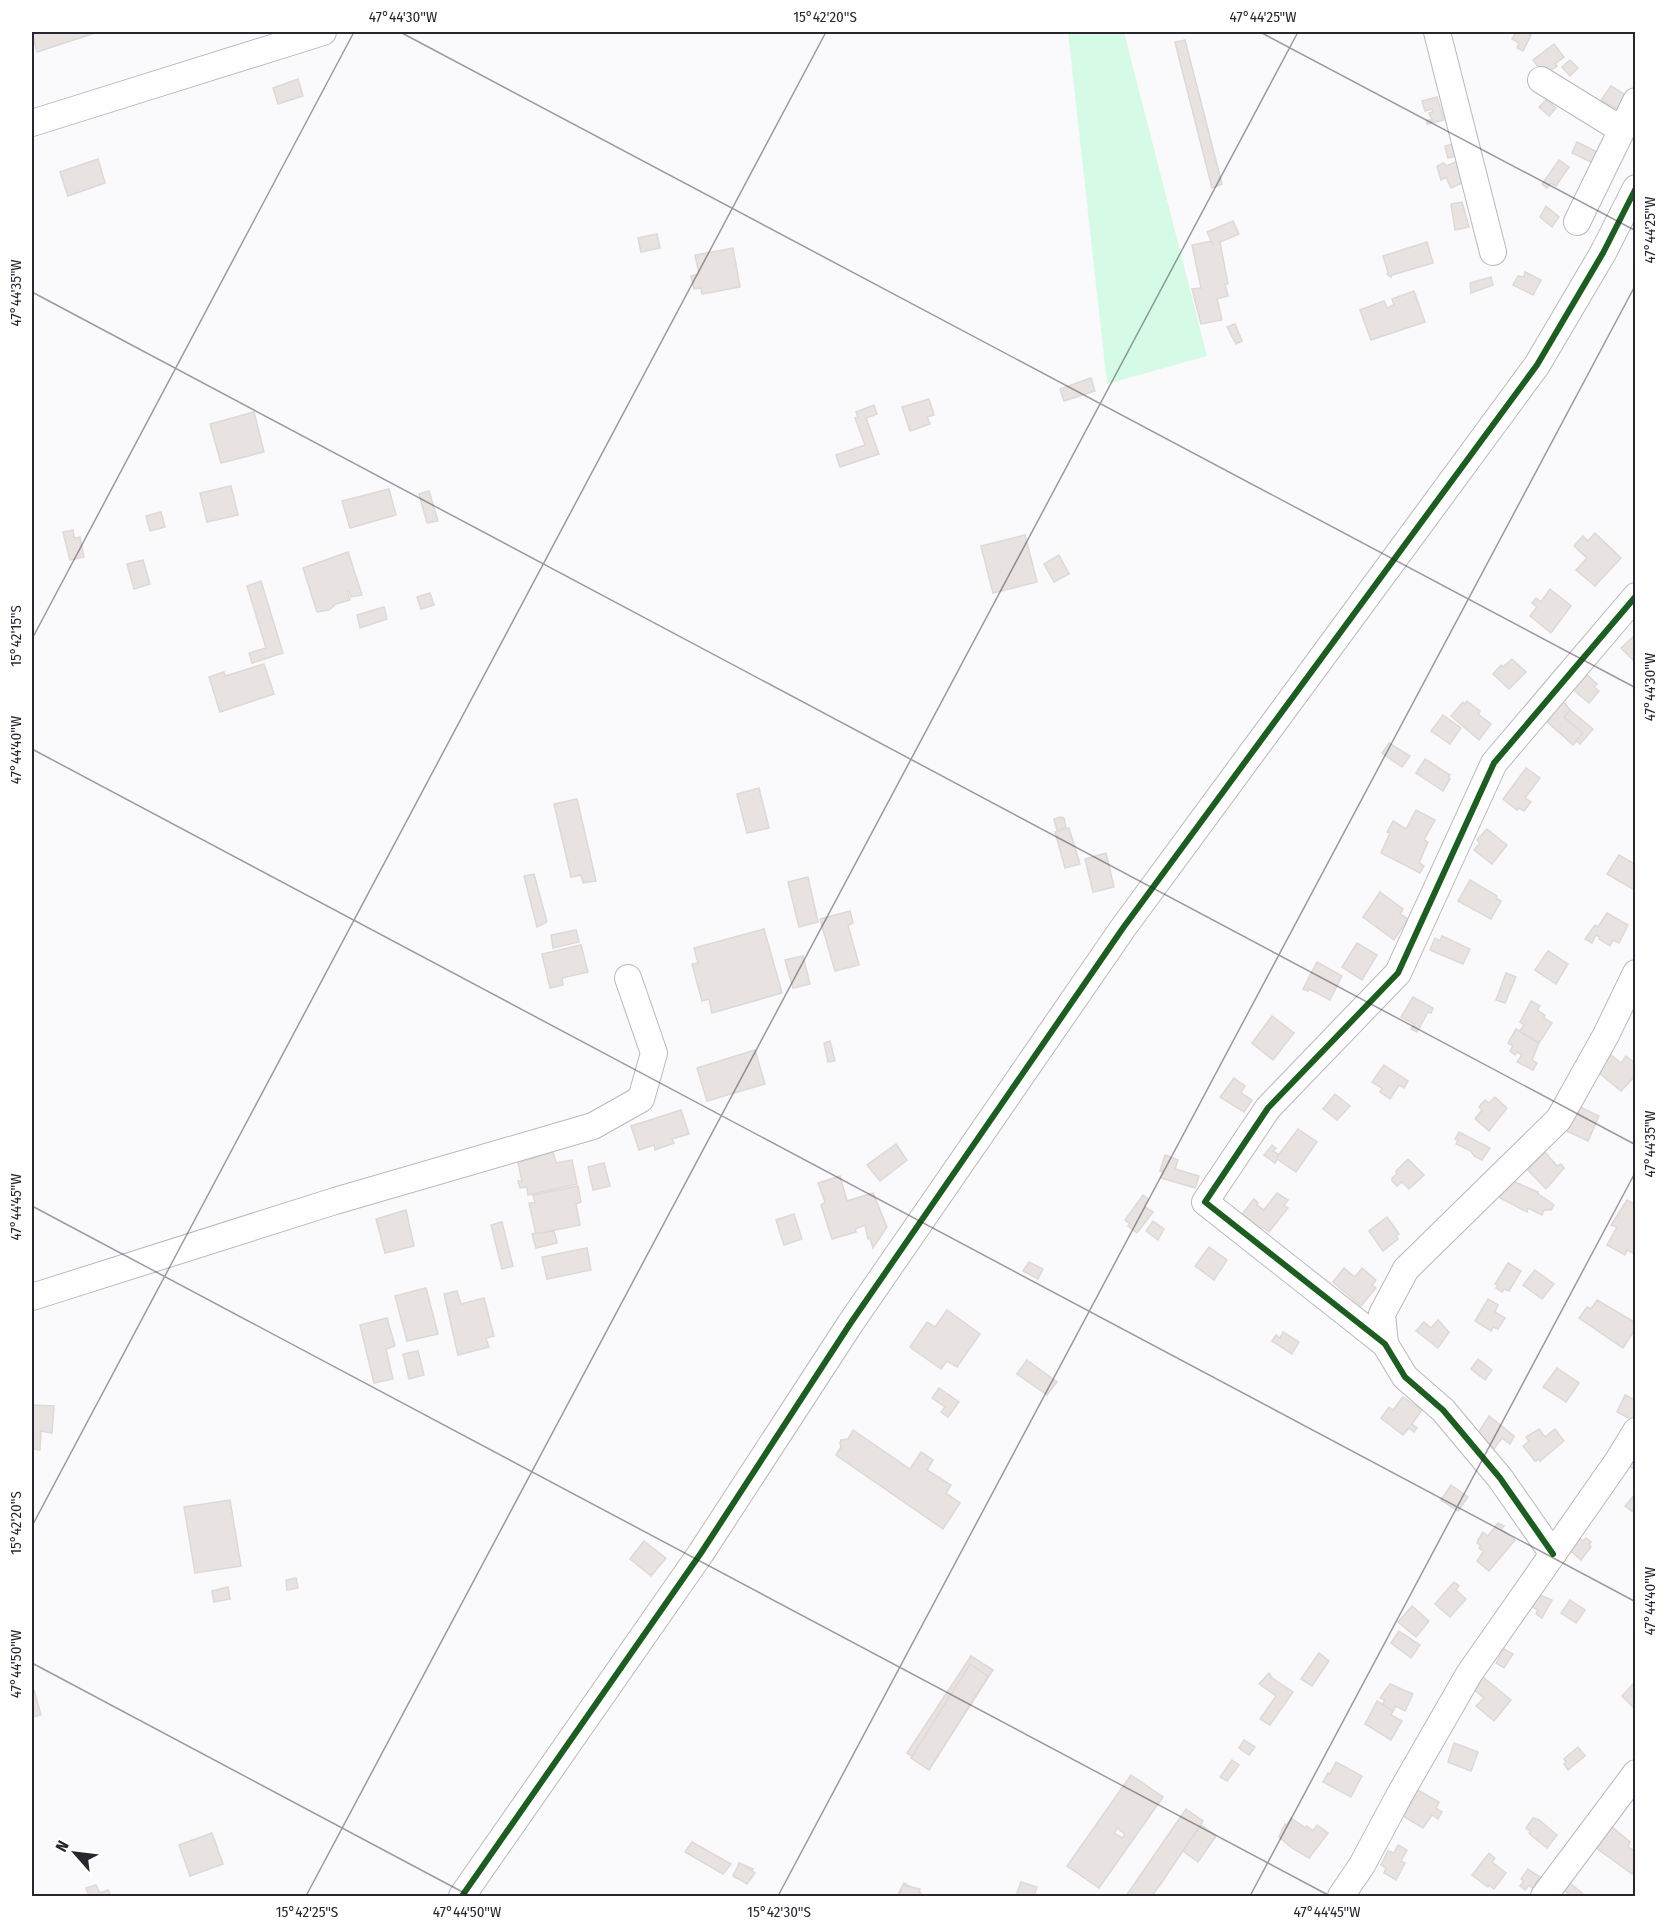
<svg xmlns="http://www.w3.org/2000/svg" width="1667" height="1928" viewBox="0 0 1667 1928" font-family="'Fira Sans Condensed',sans-serif">
<rect width="100%" height="100%" fill="#faf9fc"/>
<!-- green -->
<polygon fill="#d5fbe7" points="1068,32 1124,32 1207,356 1107,384"/>
<!-- building -->
<g fill="#e8e2e1" stroke="#ded9d7" stroke-width="1.5" fill-rule="evenodd">
<polygon points="32,32 98,32 37,52"/>
<polygon points="1516,32 1525,32 1531,35 1523,51 1517,48 1519,43 1512,39"/>
<polygon points="1185,40 1222,184 1212,188 1175,42"/>
<polygon points="1554,44 1564,57 1555,64 1557,66 1548,73 1542,72 1533,60"/>
<polygon points="1570,60 1578,68 1570,76 1562,67"/>
<polygon points="298,79 303,96 278,104 273,88"/>
<polygon points="1611,86 1632,99 1624,113 1601,100"/>
<polygon points="1437,97 1444,120 1427,124 1427,120 1432,120 1429,113 1433,112 1432,109 1425,111 1422,101"/>
<polygon points="1546,100 1556,108 1549,116 1539,107"/>
<polygon points="1577,142 1599,153 1593,163 1572,153"/>
<polygon points="1458,143 1460,155 1448,158 1445,146"/>
<polygon points="1465,158 1466,181 1451,188 1446,177 1441,180 1437,166 1444,163 1446,166"/>
<polygon points="98,159 105,183 68,196 60,172"/>
<polygon points="1559,160 1569,167 1556,186 1551,183 1547,188 1542,184"/>
<polygon points="1462,202 1469,227 1455,230 1451,204"/>
<polygon points="1546,206 1559,217 1552,227 1540,217"/>
<polygon points="1233,221 1239,234 1220,242 1228,284 1225,284 1228,296 1217,299 1222,320 1201,324 1192,289 1201,288 1192,245 1211,241 1213,244 1207,232"/>
<polygon points="657,234 660,248 641,252 638,238"/>
<polygon points="1427,242 1433,263 1392,275 1391,277 1387,274 1388,272 1383,256"/>
<polygon points="733,248 740,287 702,294 701,288 694,289 691,276 699,274 695,255"/>
<polygon points="1525,272 1541,280 1533,295 1513,285 1518,276 1524,277"/>
<polygon points="1491,277 1493,285 1471,293 1470,283"/>
<polygon points="1414,291 1425,322 1371,340 1360,310 1384,301 1387,308 1394,305 1392,299"/>
<polygon points="1235,324 1242,341 1236,344 1227,327"/>
<polygon points="1091,378 1095,391 1064,401 1060,389"/>
<polygon points="929,399 934,415 927,417 930,424 910,431 902,407"/>
<polygon points="874,405 877,414 866,418 879,454 840,467 836,455 865,445 855,418 858,417 856,412"/>
<polygon points="254,412 264,452 221,463 210,424"/>
<polygon points="231,486 238,515 207,522 200,493"/>
<polygon points="389,489 396,515 350,528 342,501"/>
<polygon points="429,491 438,521 427,523 419,494"/>
<polygon points="161,512 165,527 150,531 146,516"/>
<polygon points="73,530 74,538 80,537 84,557 70,560 63,532"/>
<polygon points="1595,533 1621,558 1595,586 1576,570 1587,558 1574,546 1583,536 1588,541"/>
<polygon points="1025,535 1037,582 993,593 981,546"/>
<polygon points="348,552 362,595 351,597 349,590 347,591 350,600 336,604 329,610 317,612 303,568"/>
<polygon points="1059,555 1069,574 1054,582 1044,564"/>
<polygon points="143,560 150,584 134,589 127,564"/>
<polygon points="261,581 283,653 252,663 249,653 266,648 247,586"/>
<polygon points="1550,589 1571,606 1551,633 1530,616 1537,607 1532,603 1536,598 1541,602"/>
<polygon points="430,593 434,605 421,609 417,597"/>
<polygon points="384,607 387,619 360,628 357,615"/>
<polygon points="1636,634 1636,663 1621,648"/>
<polygon points="1512,659 1526,672 1509,689 1493,674 1501,665 1503,667"/>
<polygon points="264,664 274,694 220,712 209,677 224,672 225,676"/>
<polygon points="1583,671 1597,684 1594,687 1599,691 1589,703 1570,687"/>
<polygon points="1467,701 1480,711 1478,714 1491,724 1479,740 1451,716 1463,702 1465,704"/>
<polygon points="1563,701 1570,710 1564,717 1583,733 1573,745 1545,720"/>
<polygon points="1570,710 1593,729 1580,744 1576,741 1583,733 1564,717"/>
<polygon points="1443,715 1461,728 1450,744 1431,731"/>
<polygon points="1389,743 1410,756 1402,767 1382,753"/>
<polygon points="1425,759 1450,775 1448,778 1450,779 1443,791 1416,773"/>
<polygon points="1526,768 1540,778 1525,798 1531,802 1524,811 1519,808 1517,810 1503,799"/>
<polygon points="759,788 769,828 747,833 737,794"/>
<polygon points="577,799 596,881 583,883 581,875 571,877 554,804"/>
<polygon points="1416,810 1435,820 1424,840 1428,842 1419,863 1424,866 1420,873 1381,853 1390,833 1387,832 1393,821 1406,829"/>
<polygon points="1060,817 1064,818 1066,827 1057,830 1054,819"/>
<polygon points="1069,828 1080,864 1065,868 1055,832"/>
<polygon points="1487,829 1507,845 1492,864 1474,850 1480,843 1477,840"/>
<polygon points="1106,853 1114,887 1093,892 1085,859"/>
<polygon points="1619,855 1636,865 1636,891 1607,874"/>
<polygon points="534,874 547,922 537,927 524,876"/>
<polygon points="808,877 818,922 799,927 788,882"/>
<polygon points="1470,880 1497,896 1496,898 1501,901 1491,919 1458,901"/>
<polygon points="1380,892 1403,909 1400,914 1408,919 1394,940 1363,917"/>
<polygon points="850,911 853,923 848,925 859,965 835,971 820,919"/>
<polygon points="1607,913 1628,925 1619,943 1613,940 1610,946 1599,939 1600,937 1596,935 1592,943 1585,939 1595,925 1598,927"/>
<polygon points="764,929 782,993 712,1013 709,999 702,1001 692,964 698,963 694,948"/>
<polygon points="576,930 579,942 553,948 551,935"/>
<polygon points="1442,936 1470,949 1463,964 1430,950 1435,938 1440,941"/>
<polygon points="1357,943 1377,955 1362,980 1342,967"/>
<polygon points="581,945 588,972 562,978 563,985 550,988 542,954"/>
<polygon points="1548,951 1568,964 1556,984 1535,970"/>
<polygon points="803,956 810,984 793,988 785,960"/>
<polygon points="1317,962 1342,976 1330,1000 1309,989 1308,991 1303,989"/>
<polygon points="1506,973 1516,977 1505,1003 1496,1000"/>
<polygon points="1413,997 1433,1008 1431,1013 1428,1012 1417,1032 1411,1029 1414,1024 1401,1017"/>
<polygon points="1531,1001 1540,1006 1537,1010 1545,1015 1544,1018 1552,1023 1539,1043 1519,1032 1524,1025 1520,1022"/>
<polygon points="1272,1016 1294,1033 1273,1060 1252,1043"/>
<polygon points="1516,1029 1539,1043 1532,1060 1537,1063 1533,1070 1517,1062 1522,1055 1517,1052 1515,1055 1510,1051 1513,1046 1508,1043"/>
<polygon points="830,1041 835,1061 828,1062 824,1043"/>
<polygon points="755,1050 765,1084 707,1101 697,1068"/>
<polygon points="1611,1055 1621,1063 1626,1056 1636,1064 1636,1075 1621,1091 1598,1072"/>
<polygon points="1384,1065 1408,1081 1404,1088 1399,1085 1390,1099 1380,1092 1382,1088 1372,1082"/>
<polygon points="1234,1078 1245,1086 1241,1093 1252,1100 1244,1112 1220,1097"/>
<polygon points="1335,1094 1350,1106 1337,1120 1323,1109"/>
<polygon points="1495,1097 1507,1108 1489,1131 1475,1119 1482,1110 1479,1107 1485,1100 1489,1103"/>
<polygon points="1572,1103 1599,1116 1588,1141 1560,1128"/>
<polygon points="681,1110 689,1134 672,1139 674,1143 655,1150 654,1145 639,1150 631,1126"/>
<polygon points="1298,1129 1317,1142 1296,1172 1277,1159 1275,1163 1264,1155 1272,1145 1276,1148 1273,1151 1278,1154 1277,1157"/>
<polygon points="1459,1132 1490,1148 1482,1160 1474,1156 1471,1151 1456,1144 1458,1140 1455,1139"/>
<polygon points="896,1144 907,1160 880,1181 867,1165"/>
<polygon points="553,1152 556,1163 572,1160 577,1184 528,1195 527,1187 520,1188 518,1181 522,1181 518,1163"/>
<polygon points="1545,1152 1557,1166 1561,1164 1564,1168 1546,1189 1528,1170"/>
<polygon points="1165,1155 1178,1160 1175,1169 1199,1176 1195,1188 1161,1178 1163,1172 1160,1171"/>
<polygon points="1408,1159 1424,1175 1409,1189 1402,1182 1397,1186 1392,1181 1392,1178 1397,1174 1396,1171"/>
<polygon points="604,1163 610,1186 593,1190 588,1167"/>
<polygon points="840,1176 847,1201 873,1193 887,1227 873,1248 870,1238 868,1239 865,1225 855,1229 856,1232 832,1239 821,1205 825,1202 818,1183"/>
<polygon points="1508,1179 1538,1192 1537,1193 1554,1205 1551,1210 1544,1210 1542,1215 1528,1208 1527,1212 1500,1198"/>
<polygon points="578,1186 581,1202 576,1204 580,1225 536,1234 529,1203 535,1203 533,1195"/>
<polygon points="1277,1193 1288,1200 1284,1205 1288,1208 1269,1232 1262,1227 1256,1236 1236,1222 1254,1199 1258,1203 1257,1205 1264,1210"/>
<polygon points="1143,1195 1148,1199 1144,1206 1153,1212 1137,1233 1128,1226 1130,1224 1125,1220"/>
<polygon points="1627,1200 1636,1205 1636,1249 1633,1253 1627,1250 1625,1255 1607,1245 1617,1227 1611,1225"/>
<polygon points="406,1210 414,1246 385,1253 376,1219"/>
<polygon points="794,1214 802,1239 784,1245 776,1220"/>
<polygon points="1387,1217 1399,1234 1396,1236 1398,1239 1383,1251 1369,1231"/>
<polygon points="1153,1221 1164,1229 1158,1240 1146,1231"/>
<polygon points="502,1222 513,1266 502,1269 491,1225"/>
<polygon points="554,1231 557,1243 536,1248 532,1234"/>
<polygon points="1209,1247 1227,1260 1214,1280 1195,1266"/>
<polygon points="587,1248 591,1270 547,1279 542,1257"/>
<polygon points="1029,1262 1043,1269 1038,1279 1023,1271"/>
<polygon points="1508,1263 1521,1271 1509,1291 1504,1289 1502,1292 1496,1288 1498,1285 1495,1284"/>
<polygon points="1344,1268 1355,1277 1362,1268 1376,1280 1372,1285 1376,1288 1361,1306 1333,1282"/>
<polygon points="1535,1270 1554,1284 1542,1299 1523,1285"/>
<polygon points="426,1288 438,1334 407,1341 395,1296"/>
<polygon points="457,1291 461,1304 484,1298 494,1336 486,1338 489,1347 458,1355 444,1294"/>
<polygon points="1488,1299 1498,1305 1495,1312 1505,1318 1498,1329 1493,1327 1491,1331 1475,1321"/>
<polygon points="1597,1300 1636,1323 1636,1328 1623,1348 1579,1318 1587,1307 1591,1309"/>
<polygon points="947,1310 980,1334 957,1367 947,1361 941,1369 910,1347 927,1322 935,1327"/>
<polygon points="387,1318 395,1346 386,1349 393,1379 374,1383 360,1325"/>
<polygon points="1438,1320 1449,1332 1438,1348 1416,1331 1424,1322 1431,1328"/>
<polygon points="1283,1332 1299,1342 1292,1354 1272,1341 1276,1335 1280,1338"/>
<polygon points="418,1351 424,1375 409,1379 403,1354"/>
<polygon points="1478,1359 1492,1370 1485,1380 1471,1369"/>
<polygon points="1027,1360 1057,1382 1047,1395 1017,1374"/>
<polygon points="1557,1368 1579,1383 1566,1402 1543,1387"/>
<polygon points="939,1388 959,1402 948,1417 941,1412 945,1407 932,1398"/>
<polygon points="1625,1395 1635,1400 1636,1398 1636,1422 1617,1412"/>
<polygon points="1403,1397 1422,1410 1412,1424 1417,1428 1414,1432 1409,1428 1403,1435 1381,1418 1389,1407 1393,1410"/>
<polygon points="32,1405 54,1406 52,1433 41,1431 40,1450 32,1449"/>
<polygon points="1489,1416 1514,1436 1510,1444 1502,1438 1493,1450 1485,1444 1478,1433"/>
<polygon points="1539,1429 1545,1437 1555,1429 1564,1441 1540,1461 1539,1459 1535,1461 1523,1446 1529,1441 1526,1437"/>
<polygon points="853,1430 910,1469 921,1452 933,1460 927,1470 951,1485 946,1493 960,1503 943,1529 836,1455 841,1447 840,1443 841,1440 848,1439"/>
<polygon points="1636,1448 1636,1470 1624,1463"/>
<polygon points="1451,1485 1468,1497 1458,1511 1441,1500"/>
<polygon points="1636,1493 1636,1514 1625,1506"/>
<polygon points="230,1500 241,1566 195,1573 184,1507"/>
<polygon points="1498,1523 1504,1526 1501,1529 1515,1540 1489,1571 1477,1561 1484,1551 1479,1548 1481,1545 1477,1543 1478,1540 1483,1532 1488,1536"/>
<polygon points="1570,1531 1583,1541 1586,1538 1591,1542 1589,1545 1591,1547 1581,1560 1566,1547"/>
<polygon points="644,1541 666,1558 651,1576 630,1559"/>
<polygon points="296,1578 298,1588 287,1590 286,1580"/>
<polygon points="1454,1582 1459,1586 1456,1590 1466,1599 1450,1617 1435,1604"/>
<polygon points="228,1587 230,1599 214,1602 212,1591"/>
<polygon points="1538,1594 1552,1600 1542,1618 1536,1614 1538,1610 1532,1607"/>
<polygon points="1570,1600 1585,1610 1576,1623 1561,1613"/>
<polygon points="1412,1606 1429,1621 1416,1637 1398,1622"/>
<polygon points="1399,1631 1420,1645 1411,1658 1391,1643"/>
<polygon points="1504,1649 1513,1654 1504,1668 1496,1663"/>
<polygon points="1319,1653 1329,1661 1312,1686 1301,1679"/>
<polygon points="971,1656 993,1670 930,1768 907,1753"/>
<polygon points="970,1664 988,1676 929,1770 911,1758"/>
<polygon points="1269,1673 1272,1678 1293,1692 1270,1725 1260,1719 1276,1696 1259,1684"/>
<polygon points="1483,1677 1511,1700 1494,1721 1476,1706 1484,1698 1473,1689"/>
<polygon points="1635,1682 1636,1683 1636,1710 1622,1696"/>
<polygon points="1390,1684 1413,1694 1405,1711 1396,1706 1393,1711 1382,1705 1385,1700 1380,1698"/>
<polygon points="34,1690 41,1715 32,1717 32,1691"/>
<polygon points="1377,1701 1393,1711 1391,1715 1402,1721 1391,1740 1365,1724"/>
<polygon points="1244,1740 1255,1747 1249,1755 1239,1748"/>
<polygon points="1454,1743 1478,1752 1471,1771 1448,1762"/>
<polygon points="1578,1747 1585,1756 1568,1770 1564,1764 1566,1762 1564,1759"/>
<polygon points="1232,1760 1239,1765 1227,1781 1220,1777"/>
<polygon points="1336,1762 1362,1776 1351,1797 1323,1782 1328,1773 1330,1774"/>
<path d="M1131,1775L1163,1797L1099,1888L1067,1866ZM1117,1828L1125,1834L1122,1838L1114,1833Z"/>
<polygon points="1416,1789 1439,1802 1436,1808 1442,1812 1438,1819 1432,1815 1423,1828 1403,1816 1415,1797 1412,1796"/>
<polygon points="1186,1809 1203,1821 1162,1882 1152,1896 1126,1896"/>
<polygon points="1291,1818 1306,1828 1307,1826 1313,1831 1317,1825 1328,1833 1309,1858 1292,1848 1279,1837 1285,1824 1287,1825"/>
<polygon points="1533,1818 1539,1820 1557,1835 1547,1848 1533,1837 1529,1833 1530,1831 1526,1828"/>
<polygon points="1201,1825 1216,1836 1198,1862 1183,1851"/>
<polygon points="1611,1826 1630,1842 1628,1847 1636,1852 1634,1857 1636,1858 1636,1868 1632,1874 1595,1847"/>
<polygon points="212,1833 223,1864 190,1876 179,1845"/>
<polygon points="692,1842 731,1864 723,1874 685,1852"/>
<polygon points="1398,1845 1407,1850 1401,1861 1405,1863 1396,1880 1384,1873 1386,1868 1381,1865 1388,1851 1394,1853"/>
<polygon points="1489,1853 1495,1858 1492,1862 1506,1873 1494,1889 1489,1885 1488,1887 1472,1875"/>
<polygon points="739,1863 753,1869 747,1882 734,1877"/>
<polygon points="740,1863 755,1873 747,1884 733,1875"/>
<polygon points="1528,1869 1540,1877 1532,1888 1529,1885 1525,1890 1520,1886 1524,1881 1521,1879"/>
<polygon points="1021,1882 1037,1887 1034,1896 1016,1896"/>
<polygon points="1569,1882 1583,1894 1581,1896 1571,1896 1563,1889"/>
<polygon points="904,1883 921,1893 919,1896 897,1896"/>
<polygon points="96,1885 100,1893 108,1890 111,1896 89,1896 86,1888"/>
<polygon points="903,1885 920,1889 918,1896 899,1896"/>
</g>
<g fill="none" stroke-linecap="round" stroke-linejoin="round">
<!-- minor casing -->
<g stroke="#bab8bd" stroke-width="28">
<g id="minor">
<polyline points="1437,32 1493,252"/>
<polyline points="1541,80 1622,130"/>
<polyline points="32,123 323,32"/>
<polyline points="1577,222 1636,101"/>
<polyline points="32,1297 335,1201 593,1126 641,1099 654,1053 628,978"/>
<polyline points="1385,1344 1382,1314 1406,1269 1559,1119 1606,1035 1636,973"/>
<polyline points="1553,1554 1500,1478 1443,1410 1405,1377 1385,1344 1205,1202 1268,1108 1398,973 1494,763 1636,596"/>
<polyline points="462,1896 701,1553 850,1324 1123,928 1537,365 1603,253 1636,188"/>
<polyline points="1341,1896 1362,1865 1400,1794 1469,1674 1617,1462 1636,1431"/>
<polyline points="1544,1896 1636,1773"/>
</g>
</g>
<!-- minor -->
<use href="#minor" stroke="#fefeff" stroke-width="26"/>
<!-- cycleway casing -->
<g stroke="#fff" stroke-width="10">
<g id="cycleway">
<polyline points="1553,1554 1500,1478 1443,1410 1405,1377 1385,1344 1205,1202 1268,1108 1398,973 1494,763 1636,596"/>
<polyline points="462,1896 701,1553 850,1324 1123,928 1537,365 1603,253 1636,188"/>
</g>
</g>
<!-- cycleway -->
<use href="#cycleway" stroke="#1b5e20" stroke-width="6"/>
</g>
<!-- ticks -->
<path fill="none" stroke="#2a2630" stroke-width="1.5" stroke-opacity="0.45" d="M400,32L1636,688M1260,32L1636,231M32,292L1636,1145M32,639L354,32M32,749L1636,1602M32,1206L1330,1896M32,1526L826,32M32,1663L470,1896M306,1896L1298,32M778,1896L1636,284M1250,1896L1636,1171"/>
<!-- border -->
<rect width="1667" height="1928" fill="none" stroke="#ffffff" stroke-width="66"/>
<!-- north arrow -->
<g transform="translate(75 1853) rotate(298)" stroke="#ffffff" stroke-width="4.5" paint-order="stroke">
<path d="M0-4.5L10 22L0 15L-10 22Z" fill="#2a2630"/>
<text y="-9" font-size="16" font-weight="bold" text-anchor="middle" fill="#2a2630">N</text>
</g>
<rect x="33" y="33" width="1601" height="1862" fill="none" stroke="#2a2630" stroke-width="2"/>
<g font-size="15" text-anchor="middle" fill="#2a2630">
<text x="403" y="22">47°44'30"W</text>
<text x="825" y="22">15°42'20"S</text>
<text x="1263" y="22">47°44'25"W</text>
<text transform="translate(1650 230) rotate(-90)" y="5">47°44'25"W</text>
<text transform="translate(16 293) rotate(-90)" y="5">47°44'35"W</text>
<text transform="translate(16 636) rotate(-90)" y="5">15°42'15"S</text>
<text transform="translate(1650 687) rotate(-90)" y="5">47°44'30"W</text>
<text transform="translate(16 750) rotate(-90)" y="5">47°44'40"W</text>
<text transform="translate(1650 1144) rotate(-90)" y="5">47°44'35"W</text>
<text transform="translate(16 1207) rotate(-90)" y="5">47°44'45"W</text>
<text transform="translate(16 1523) rotate(-90)" y="5">15°42'20"S</text>
<text transform="translate(1650 1601) rotate(-90)" y="5">47°44'40"W</text>
<text transform="translate(16 1664) rotate(-90)" y="5">47°44'50"W</text>
<text x="307" y="1917">15°42'25"S</text>
<text x="467" y="1917">47°44'50"W</text>
<text x="779" y="1917">15°42'30"S</text>
<text x="1327" y="1917">47°44'45"W</text>
</g>
</svg>
